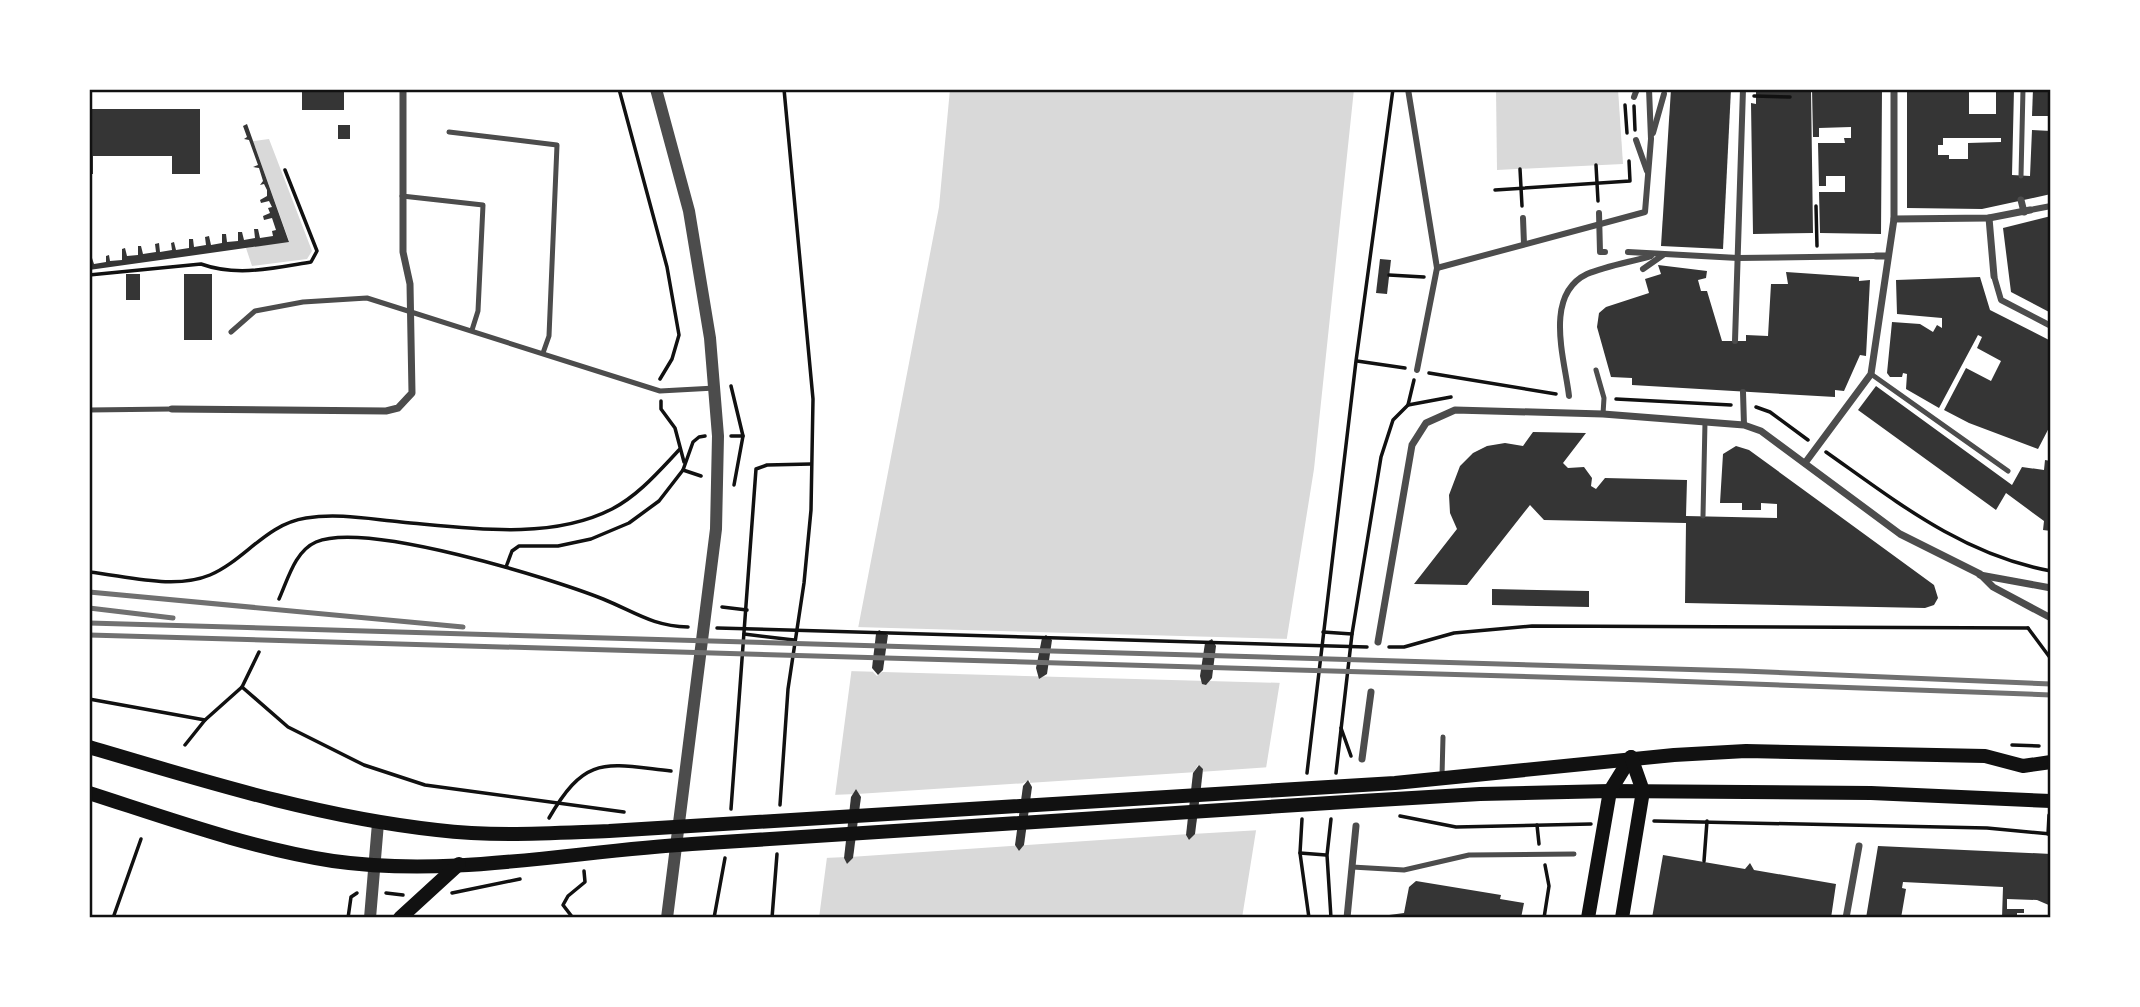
<svg xmlns="http://www.w3.org/2000/svg" width="2140" height="1007" viewBox="0 0 2140 1007" font-family="'IBM Plex Sans',sans-serif">
<rect width="100%" height="100%" fill="#fff"/>
<!-- water -->
<g fill="#d9d9d9" fill-rule="evenodd">
<path d="M950,89H1354L1314,469L1242,918H819L855,644L939,207ZM888,635L882,672L877,676L873,672ZM1198,765L1203,769C1202,783 1200,834 1189,840L1186,835L1193,773ZM1030,780L1024,845L1019,851L1015,844L1023,783ZM856,789L861,797L853,858L847,864L844,858L851,797Z"/>
<polygon points="1496,89 1618,89 1623,164 1497,170"/>
<polygon points="269,139 312,251 307,259 252,266 246,248 289,241 253,141"/>
</g>
<!-- pier -->
<g fill="#fff">
<polygon points="855,627 1292,639 1284,683 847,671"/>
<polygon points="1271,767 1261,830 1192,834 1199,772"/>
<polygon points="1197,772 1189,834 850,857 857,794"/>
<polygon points="856,794 847,857 824,858 831,795"/>
</g>
<!-- building -->
<g fill="#353535" fill-rule="evenodd">
<rect x="302" y="89" width="42" height="21"/>
<polygon points="1671,89 1731,89 1723,249 1661,246"/>
<polygon points="1756,89 1811,89 1813,233 1753,234 1751,103 1756,104"/>
<polygon points="1812,89 1882,89 1881,234 1820,233 1819,192 1845,192 1845,176 1826,176 1826,186 1819,186 1818,143 1845,143 1844,138 1851,138 1851,127 1819,128 1819,137 1813,137"/>
<path d="M1907,89H1969V114H1996V89H2014L2012,175L2030,176L2032,130L2051,131V194L1982,209L1907,208ZM1943,138H2001V142L1968,143V159H1949V155H1938V145H1943Z"/>
<polygon points="2033,89 2051,89 2051,116 2032,116"/>
<polygon points="89,109 200,109 200,174 172,174 172,156 93,156 93,174 89,174"/>
<polygon points="247,124 289,242 89,270 89,259 92,258 94,264 106,262 106,256 109,255 110,261 122,260 122,249 125,248 127,256 138,255 138,246 141,246 143,254 156,252 155,244 159,243 160,252 172,250 171,243 174,242 176,250 189,248 189,239 193,239 194,247 206,245 205,237 209,236 211,245 222,243 222,234 226,234 227,242 238,241 238,232 242,232 244,240 255,238 254,229 258,229 260,238 273,236 272,231 276,230 272,218 264,220 263,216 270,213 268,208 272,207 269,201 261,203 260,200 267,196 267,190 264,184 260,185 263,181 259,168 253,167 258,165 249,140 244,139 247,137 243,126"/>
<rect x="338" y="125" width="12" height="14"/>
<polygon points="2051,216 2051,313 2011,292 2003,228"/>
<polygon points="1380,259 1391,260 1387,294 1376,293"/>
<polygon points="1658,265 1707,271 1706,278 1698,280 1701,291 1707,291 1722,341 1746,341 1746,335 1768,336 1771,284 1788,284 1786,272 1859,277 1859,281 1870,280 1866,356 1860,355 1844,391 1835,390 1835,397 1632,385 1632,378 1611,377 1597,327 1599,313 1606,307 1649,293 1645,279 1661,274"/>
<rect x="126" y="274" width="14" height="26"/>
<rect x="184" y="274" width="28" height="66"/>
<polygon points="1980,277 1990,310 2051,341 2051,424 2038,449 1969,423 1944,410 1966,368 1991,381 2001,361 1977,348 1982,337 1978,335 1939,408 1906,389 1907,374 1903,373 1902,377 1890,377 1887,373 1892,322 1920,324 1933,332 1937,325 1942,328 1942,318 1897,314 1896,280"/>
<polygon points="1876,386 2012,485 2022,467 2044,470 2045,460 2051,461 2051,531 2043,530 2044,521 2006,493 1996,510 1858,410"/>
<polygon points="1533,432 1586,433 1563,463 1568,468 1584,467 1592,478 1591,486 1596,489 1605,478 1687,480 1686,516 1777,518 1777,504 1761,503 1761,510 1742,510 1742,503 1720,503 1723,454 1736,446 1749,450 1934,585 1938,598 1934,605 1925,608 1685,603 1686,523 1544,520 1530,505 1467,585 1414,584 1457,529 1450,513 1449,495 1460,466 1473,453 1487,446 1505,443 1523,446"/>
<polygon points="1492,589 1589,591 1589,607 1492,605"/>
<polygon points="879,630 888,635 883,670 878,675 872,668 876,634"/>
<polygon points="1046,635 1052,640 1047,674 1039,679 1036,668 1042,638"/>
<polygon points="1212,639 1216,646 1212,678 1206,685 1202,684 1200,676 1205,643"/>
<polygon points="1199,765 1203,769 1201,787 1195,834 1189,840 1186,835 1193,773"/>
<polygon points="1028,780 1032,787 1024,845 1019,851 1015,845 1023,786"/>
<polygon points="856,789 861,797 853,858 847,864 844,858 851,797"/>
<polygon points="1878,846 2051,854 2051,906 2037,900 2007,899 2007,909 2024,909 2024,913 2017,913 2017,918 2002,918 2003,887 1903,882 1902,888 1906,889 1901,918 1866,918"/>
<polygon points="1663,855 1745,869 1750,863 1754,870 1836,884 1831,918 1652,918"/>
<polygon points="1416,881 1501,895 1500,899 1524,903 1521,918 1367,918 1404,913 1409,887"/>
</g>
<g fill="none" stroke-linecap="round" stroke-linejoin="round">
<!-- path -->
<g stroke="#111" stroke-width="3.5">
<polyline points="619,89 667,267 679,335 672,359 660,379"/>
<polyline points="1754,96 1790,97"/>
<polyline points="1625,105 1627,133"/>
<polyline points="1634,106 1635,130"/>
<polyline points="1596,165 1598,201"/>
<polyline points="1520,169 1522,206"/>
<polyline points="1495,190 1630,181 1629,161"/>
<polyline points="1816,206 1817,246"/>
<path d="M89,275L201,264C237,277 274,268 311,262L317,251L285,170"/>
<polyline points="1389,275 1424,277"/>
<polyline points="1357,361 1405,368"/>
<polyline points="1429,373 1556,394"/>
<polyline points="731,386 743,436 734,485"/>
<polyline points="1616,399 1731,405"/>
<polyline points="661,401 661,409 675,428 684,462"/>
<polyline points="1408,405 1414,380"/>
<polyline points="1756,407 1770,412 1808,440"/>
<polyline points="731,436 743,436"/>
<path d="M1826,452C1897,502 1963,555 2051,571"/>
<polyline points="683,470 701,476"/>
<polyline points="506,567 512,551 519,546 558,546 591,539 629,523 659,501 683,470 693,442 699,437 705,436"/>
<path d="M89,572C127,576 174,590 210,575C245,560 266,524 306,518C338,513 369,519 401,522C468,528 550,541 612,509C639,495 659,471 680,449"/>
<path d="M279,599C288,579 295,551 316,542C366,521 550,578 603,599C635,612 652,626 688,627"/>
<polyline points="722,607 747,610"/>
<polyline points="717,628 1367,647"/>
<polyline points="2028,628 2051,659"/>
<polyline points="1323,632 1352,634"/>
<polyline points="744,634 794,640"/>
<polyline points="1389,647 1404,647 1454,633 1532,626 2028,628"/>
<polyline points="242,687 288,727 364,765 425,785 624,812"/>
<polyline points="89,699 205,720"/>
<polyline points="1341,728 1351,756"/>
<polyline points="185,745 205,720 242,687 259,652"/>
<polyline points="2012,745 2039,746"/>
<polyline points="1307,773 1356,361 1393,89"/>
<polyline points="1336,773 1352,634 1381,457 1393,420 1408,405 1451,397"/>
<polyline points="780,805 788,689 804,583 811,510 813,399 784,89"/>
<polyline points="731,809 756,469 767,465 811,464"/>
<polyline points="1400,816 1456,827 1591,824"/>
<path d="M549,818C586,754 605,764 671,771"/>
<polyline points="1302,819 1300,853 1309,918"/>
<polyline points="1331,819 1327,855 1331,918"/>
<polyline points="1654,821 1987,828 2051,834"/>
<polyline points="1537,825 1539,844"/>
<polyline points="2048,834 2049,815"/>
<polyline points="1300,853 1326,855"/>
<polyline points="1704,861 1707,821"/>
<polyline points="386,893 403,895"/>
<polyline points="452,893 520,879"/>
<polyline points="113,918 141,839"/>
<polyline points="348,918 351,897 357,893"/>
<polyline points="573,918 563,905 568,896 585,882 584,871"/>
<polyline points="714,918 725,858"/>
<polyline points="772,918 777,854"/>
<polyline points="1544,918 1549,886 1545,865"/>
</g>
<!-- service -->
<g stroke="#4c4c4c" stroke-width="5">
<polyline points="449,132 557,145 549,336 543,353"/>
<polyline points="2021,176 2023,89"/>
<polyline points="402,196 483,205 478,311 472,330"/>
<polyline points="231,332 255,311 303,302 367,298 660,391 715,388"/>
<polyline points="1596,370 1604,398 1603,414"/>
<polyline points="1871,374 2008,471"/>
<polyline points="89,410 172,409"/>
<polyline points="1703,516 1705,422"/>
<polyline points="1442,776 1443,737"/>
<polyline points="1352,867 1404,870 1469,855 1574,854"/>
</g>
<!-- pedestrian -->
<g stroke="#4c4c4c" stroke-width="6">
<polyline points="1408,89 1437,268 1417,370"/>
<polyline points="1634,97 1637,89"/>
<polyline points="1653,133 1664,94"/>
<polyline points="1636,140 1647,171"/>
<polyline points="2030,210 2051,206"/>
<polyline points="1599,213 1600,252 1605,252"/>
<polyline points="1523,218 1524,244"/>
<polyline points="1628,252 1738,258 1876,256"/>
<polyline points="1437,268 1645,212 1651,139 1649,89"/>
<polyline points="1643,269 1663,255"/>
<polyline points="1994,276 2001,300 2051,326"/>
<polyline points="1735,341 1743,89"/>
<polyline points="1743,392 1744,425"/>
<path d="M1569,396C1565,360 1543,295 1587,274C1606,266 1630,262 1651,256"/>
</g>
<!-- minor -->
<g stroke="#4c4c4c" stroke-width="7">
<polyline points="2021,200 2024,212"/>
<polyline points="1989,218 1994,276"/>
<polyline points="1894,219 1989,218 2030,210"/>
<polyline points="1876,256 1887,256"/>
<polyline points="172,409 386,411 398,408 412,393 410,284 403,252 403,89"/>
<polyline points="1805,463 1871,374 1894,219 1894,89"/>
<polyline points="1980,575 2051,588"/>
<polyline points="1378,642 1412,445 1426,423 1455,410 1603,414 1744,425 1761,431 1900,534 1980,574 1993,587 2051,618"/>
<polyline points="1362,759 1371,692"/>
<polyline points="1347,918 1356,826"/>
<polyline points="1846,918 1859,846"/>
</g>
<!-- tertiary -->
<g stroke="#4c4c4c" stroke-width="12">
<polyline points="656,89 689,211 710,338 718,436 716,529 667,918"/>
<polyline points="370,918 378,823"/>
</g>
<!-- secondary -->
<g stroke="#111" stroke-width="14">
<path d="M89,747C204,781 318,817 437,830C494,837 552,833 609,831L1395,783L1674,755L1746,751L1985,756L2023,766L2051,762"/>
<path d="M89,793C170,819 250,848 333,861C452,878 574,851 692,844C954,827 1217,809 1480,794L1610,791L1871,793L2051,801"/>
<polyline points="400,918 459,864"/>
<polyline points="1588,918 1610,791 1631,757"/>
<polyline points="1622,918 1643,791 1631,757"/>
</g>
<!-- rail -->
<g stroke="#707070" stroke-width="5">
<polyline points="89,592 463,627"/>
<polyline points="89,608 173,618"/>
<polyline points="89,623 1743,671 2051,684"/>
<polyline points="89,635 1645,680 2051,695"/>
</g>
</g>
<!-- border -->
<rect width="2140" height="1007" fill="none" stroke="#ffffff" stroke-width="182"/>
<rect x="91" y="91" width="1958" height="825" fill="none" stroke="#111" stroke-width="2.5"/>
</svg>
